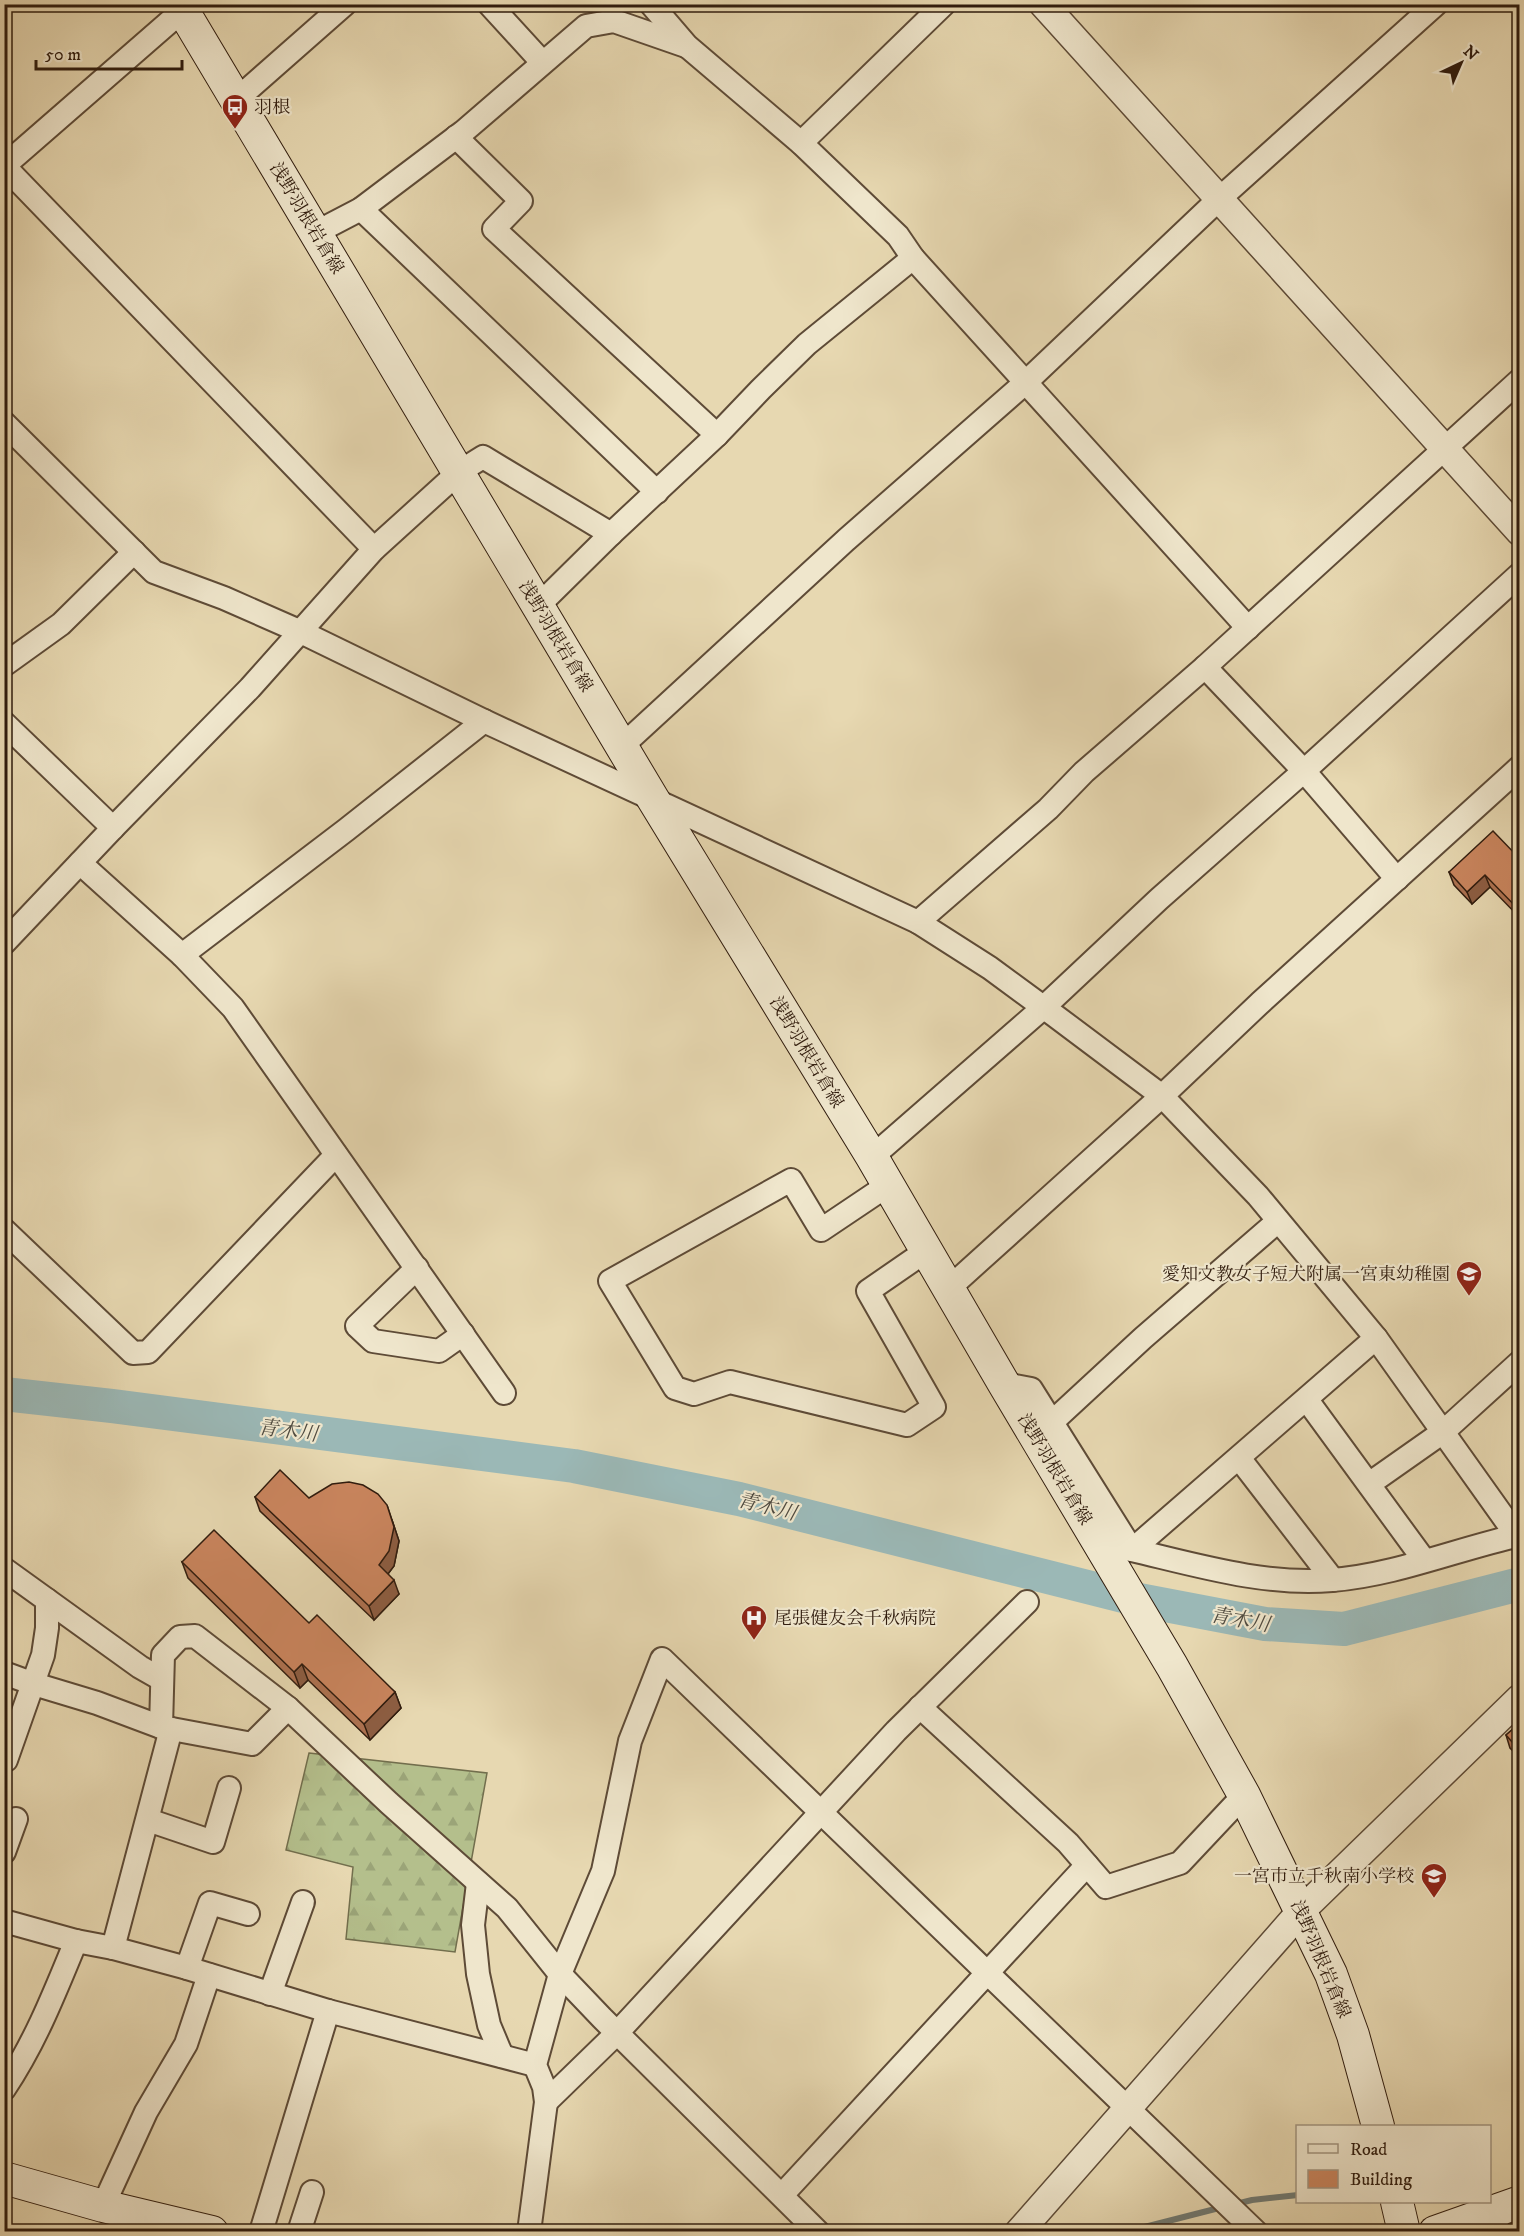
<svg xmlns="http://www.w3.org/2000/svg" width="1524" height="2236" viewBox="0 0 1524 2236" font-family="'IM FELL DW Pica','Noto Serif JP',serif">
<defs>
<pattern id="forest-firs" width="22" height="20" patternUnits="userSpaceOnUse" patternTransform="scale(1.5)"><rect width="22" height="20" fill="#b4bf8c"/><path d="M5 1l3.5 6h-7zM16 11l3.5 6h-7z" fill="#9ba478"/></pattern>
</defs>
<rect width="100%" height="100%" fill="#e7d8b1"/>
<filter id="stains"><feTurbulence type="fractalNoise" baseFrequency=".00333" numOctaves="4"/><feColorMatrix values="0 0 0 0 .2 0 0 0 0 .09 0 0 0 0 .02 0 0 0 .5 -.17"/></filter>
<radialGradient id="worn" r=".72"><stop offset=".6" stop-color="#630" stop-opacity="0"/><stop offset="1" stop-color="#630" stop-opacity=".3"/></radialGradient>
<!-- forest -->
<polygon fill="url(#forest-firs)" stroke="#726e4d" stroke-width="1.5" points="309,1753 487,1773 455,1952 346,1939 353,1867 286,1850"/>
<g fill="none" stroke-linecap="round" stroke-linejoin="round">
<!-- stream -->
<g stroke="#707a73" stroke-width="6">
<polyline points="1236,2204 1252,2200 1298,2195"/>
<polyline points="1503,2223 1520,2229"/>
<polyline points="1125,2232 1223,2207"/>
</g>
<!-- river -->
<polyline stroke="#9bb8b6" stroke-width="34" points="4,1394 112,1406 574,1466 739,1499 1139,1600 1265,1624 1344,1629 1520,1584"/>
<!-- minor casing -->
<g stroke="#5e4b37" stroke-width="26">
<g id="minor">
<polyline points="489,4 542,62"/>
<polyline points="651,4 687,46 801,143 898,236 913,258 1248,628"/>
<polyline points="236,100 345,4"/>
<polyline points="456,137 521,201 494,229 717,435"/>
<polyline points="801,143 944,4"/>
<polyline points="4,166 374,549"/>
<polyline points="4,166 183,10"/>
<polyline points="361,209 657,492"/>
<polyline points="315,233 361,209 463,132 586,26 614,21 686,46"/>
<polyline points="4,423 154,572 224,598 299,631 484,721 918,922 990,968 1054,1015 1162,1096 1258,1196 1376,1338 1517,1536"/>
<polyline points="538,606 611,534 717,435 761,389 807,344 913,258"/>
<polyline points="4,665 61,624 134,552"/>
<polyline points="1205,667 1304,771 1397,879"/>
<polyline points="4,723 113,828"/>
<polyline points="622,746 846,540 1025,383 1218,200 1436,4"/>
<polyline points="80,863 182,955 233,1008 504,1393"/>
<polyline points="918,922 1048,809 1084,772 1205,667 1520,380"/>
<polyline points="4,943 113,828 250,688 374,549 459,472 483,457 611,534"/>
<polyline points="182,955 346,830 484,721"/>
<polyline points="872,1157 1044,1007 1159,899 1304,771 1520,574"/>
<polyline points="888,1185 821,1230 791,1180 610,1281 675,1388 694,1394 730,1382 907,1425 934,1407 868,1291 926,1251"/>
<polyline points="4,1230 133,1353 148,1352 336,1155"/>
<polyline points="417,1268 357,1326 373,1341 439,1351 463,1334"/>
<polyline points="948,1289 1162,1096 1260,1003 1520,767"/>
<path d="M1004,1384L1031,1389L1132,1550C1196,1565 1266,1586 1332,1580C1396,1575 1457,1549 1520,1535"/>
<polyline points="1307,1400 1424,1560"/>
<polyline points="1051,1423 1143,1338 1278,1221"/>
<polyline points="1239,1458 1333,1580"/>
<polyline points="1369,1484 1443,1432 1520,1362"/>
<polyline points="1132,1550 1376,1338"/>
<polyline points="4,1569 140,1667 161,1679"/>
<polyline points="4,1673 34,1684 97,1703 161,1727 252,1744 288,1708"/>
<polyline points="920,1707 1068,1843 1106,1887 1180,1863 1244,1795"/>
<polyline points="161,1727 163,1655 180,1637 195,1636 288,1708 389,1803 507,1908 560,1974 602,2018 818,2232"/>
<polyline points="6,1760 43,1655 47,1628 47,1600"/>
<polyline points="148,1820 213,1842 229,1788"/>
<polyline points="4,1852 16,1819"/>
<polyline points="478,1883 473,1925 478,1974 489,2025 502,2056"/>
<polyline points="4,1921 76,1941 113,1948 187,1968 328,2011 535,2065"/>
<polyline points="113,1948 171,1729"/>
<polyline points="187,1968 210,1903 248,1914"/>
<polyline points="270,1994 303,1902"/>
<path d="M4,2089C35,2043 55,1992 76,1941"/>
<polyline points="546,2102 617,2033 896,1731 1027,1602"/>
<polyline points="782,2195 1087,1865"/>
<polyline points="103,2206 146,2112 186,2044 209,1975"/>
<polyline points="1473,2218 1501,2232"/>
<polyline points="261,2232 328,2011"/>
<polyline points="299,2232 312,2192"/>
<polyline points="529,2232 546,2102 544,2087 535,2065 560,1974 603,1871 630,1741 662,1659 1256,2232"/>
</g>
</g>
<!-- tertiary casing -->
<g stroke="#5e4b37" stroke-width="30">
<g id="tertiary">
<polyline points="1043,4 1520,532"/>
<polyline points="1019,2232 1302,1910 1520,1698"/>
</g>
</g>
<!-- secondary casing -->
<g stroke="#301c0e" stroke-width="34">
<g id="secondary">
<polyline points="179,4 653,799 872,1157 1004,1384 1172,1666 1244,1795 1331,1974 1353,2035 1378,2126"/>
<polyline points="4,2178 103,2206 212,2232"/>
<polyline points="1397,2202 1404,2232"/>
<polyline points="1435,2232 1520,2202"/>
</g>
</g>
<!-- minor -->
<use href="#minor" stroke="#efe6cc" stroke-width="22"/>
<!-- tertiary -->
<use href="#tertiary" stroke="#efe6cc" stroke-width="27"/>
<!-- secondary -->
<use href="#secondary" stroke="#efe6cc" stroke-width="32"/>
</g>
<!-- wall -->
<g fill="#ae7251" stroke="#301c0e" stroke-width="1.5">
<polygon points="1520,803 1520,821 1514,808"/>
<polygon points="1520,859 1520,918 1490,887 1472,904 1454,885 1449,872"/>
<polygon points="255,1497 392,1520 399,1541 394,1566 388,1574 399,1594 374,1620 260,1511"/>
<polygon points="182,1562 309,1623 395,1692 401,1708 370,1740 308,1680 300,1688 188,1578"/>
<polygon points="1520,1723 1520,1758 1510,1748 1506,1735"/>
</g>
<!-- shaded-wall -->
<g fill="#8d5d42" stroke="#301c0e" stroke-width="1.5">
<polygon points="1485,875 1490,887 1472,904 1467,892"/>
<polygon points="387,1505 399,1541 394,1566 384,1579 379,1565"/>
<polygon points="394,1580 399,1594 374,1620 369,1606"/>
<polygon points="302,1664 308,1680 300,1688 294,1672"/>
<polygon points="395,1692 401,1708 370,1740 364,1724"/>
</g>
<!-- building -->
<g fill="#ca855e" stroke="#301c0e" stroke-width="1.5">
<polygon points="1520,803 1520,814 1514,808"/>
<polygon points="1493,831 1520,859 1520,911 1485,875 1467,892 1449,872"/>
<polygon points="280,1470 309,1498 332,1484 349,1482 363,1485 378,1494 387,1505 394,1527 389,1551 379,1565 394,1580 369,1606 255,1497"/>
<polygon points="214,1530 309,1623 317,1615 395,1692 364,1724 302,1664 294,1672 182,1562"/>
<polygon points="1520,1723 1520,1751 1506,1735"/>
</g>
<!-- icons -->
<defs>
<g id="bus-pin" transform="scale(1.35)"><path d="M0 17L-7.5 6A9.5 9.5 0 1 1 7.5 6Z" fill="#8f2418" stroke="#efe6cc"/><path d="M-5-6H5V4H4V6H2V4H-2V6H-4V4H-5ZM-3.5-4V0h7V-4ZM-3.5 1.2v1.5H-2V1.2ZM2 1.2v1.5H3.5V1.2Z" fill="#fff"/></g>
<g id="school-pin" transform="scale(1.35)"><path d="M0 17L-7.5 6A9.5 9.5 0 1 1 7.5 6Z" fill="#8f2418" stroke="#efe6cc"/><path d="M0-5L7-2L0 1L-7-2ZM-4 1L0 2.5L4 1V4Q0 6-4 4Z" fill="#fff"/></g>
<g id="hospital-pin" transform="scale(1.35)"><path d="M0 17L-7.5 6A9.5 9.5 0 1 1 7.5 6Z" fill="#8f2418" stroke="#efe6cc"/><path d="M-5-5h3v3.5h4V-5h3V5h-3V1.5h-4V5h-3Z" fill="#fff"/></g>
</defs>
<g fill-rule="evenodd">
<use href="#bus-pin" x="235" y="107"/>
<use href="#school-pin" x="1469" y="1274"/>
<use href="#hospital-pin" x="754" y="1618"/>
<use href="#school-pin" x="1434" y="1876"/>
</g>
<g text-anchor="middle" stroke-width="4.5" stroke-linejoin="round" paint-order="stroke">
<!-- poi labels -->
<g font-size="18" fill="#301c0e" stroke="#efe6cc" text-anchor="start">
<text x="254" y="113">羽根</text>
<text x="1450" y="1280" text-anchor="end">愛知文教女子短大附属一宮東幼稚園</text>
<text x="774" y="1624">尾張健友会千秋病院</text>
<text x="1414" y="1882" text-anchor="end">一宮市立千秋南小学校</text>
</g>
<!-- street labels -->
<g font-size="18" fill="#301c0e" stroke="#efe6cc">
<text transform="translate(307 218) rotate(59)" y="6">浅野羽根岩倉線</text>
<text transform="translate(556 636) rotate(59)" y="6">浅野羽根岩倉線</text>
<text transform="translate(807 1052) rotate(59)" y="6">浅野羽根岩倉線</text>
<text transform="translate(1055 1469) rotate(59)" y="6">浅野羽根岩倉線</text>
<text transform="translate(1321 1959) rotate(67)" y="6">浅野羽根岩倉線</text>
</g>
<!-- water labels -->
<g font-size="20" font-style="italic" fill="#504b40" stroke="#efe6cc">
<text transform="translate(288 1430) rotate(7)" y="7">青木川</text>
<text transform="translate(767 1506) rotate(14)" y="7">青木川</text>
<text transform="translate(1240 1619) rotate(10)" y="7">青木川</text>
</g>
</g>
<!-- margin -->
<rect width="1524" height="2236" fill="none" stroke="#e7d8b1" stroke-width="24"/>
<rect x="6" y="6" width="1512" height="2224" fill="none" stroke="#301c0e" stroke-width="3"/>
<rect x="12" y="12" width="1500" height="2212" fill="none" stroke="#301c0e" stroke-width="1.5"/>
<!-- legend -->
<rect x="1296" y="2125" width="195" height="78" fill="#efe6cc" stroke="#a39580" stroke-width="1.5"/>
<rect x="1308" y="2144" width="30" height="9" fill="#efe6cc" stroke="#a39580" stroke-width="1.5"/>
<text x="1350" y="2155" font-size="18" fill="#301c0e">Road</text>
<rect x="1308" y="2170" width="30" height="18" fill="#ca855e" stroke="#a39580" stroke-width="1.5"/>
<text x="1350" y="2185" font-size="18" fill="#301c0e">Building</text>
<!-- north arrow -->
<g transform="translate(1461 63) rotate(44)" stroke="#efe6cc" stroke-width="4.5" paint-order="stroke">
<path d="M0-4.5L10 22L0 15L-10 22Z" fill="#301c0e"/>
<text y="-9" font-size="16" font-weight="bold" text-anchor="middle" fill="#301c0e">N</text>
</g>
<!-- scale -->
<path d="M36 60v9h146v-9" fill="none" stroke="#301c0e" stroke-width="3"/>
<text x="45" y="60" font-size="18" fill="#301c0e" stroke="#efe6cc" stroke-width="4.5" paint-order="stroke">50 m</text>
<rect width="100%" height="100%" filter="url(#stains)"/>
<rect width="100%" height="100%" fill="url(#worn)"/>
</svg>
